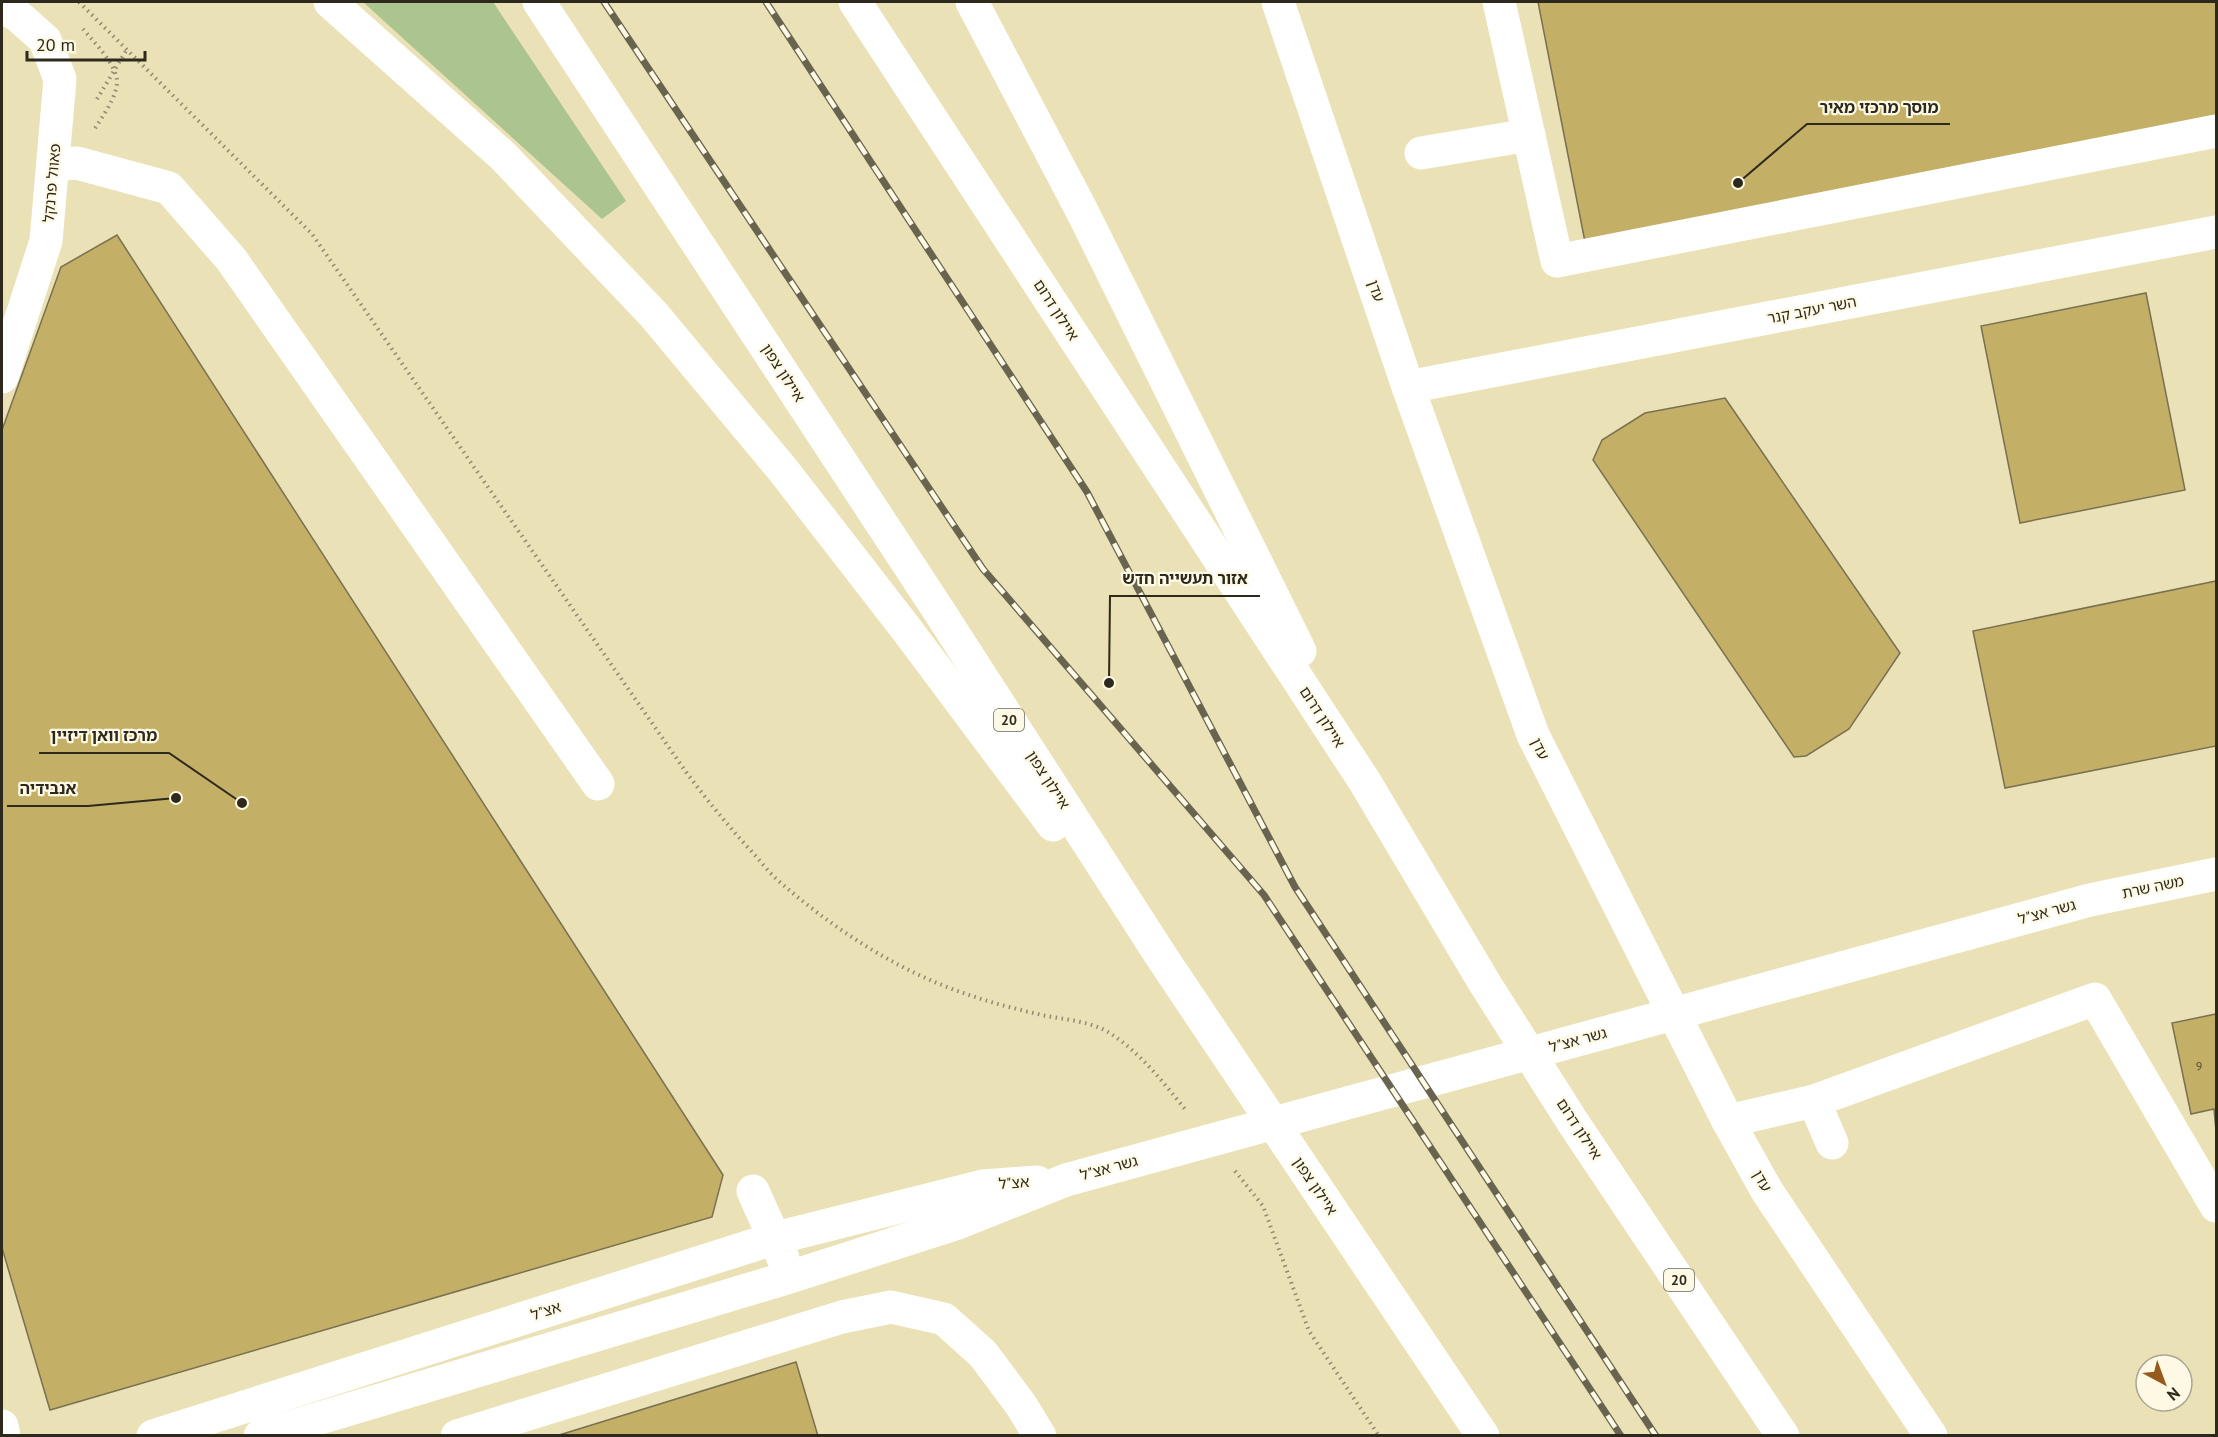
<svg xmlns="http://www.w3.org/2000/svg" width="2218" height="1437" viewBox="0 0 2218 1437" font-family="'PT Sans','Noto Sans Hebrew',sans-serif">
<rect width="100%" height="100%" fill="#f4ebc8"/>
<!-- built -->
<path fill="#ebe1b6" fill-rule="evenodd" d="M2,2H2216V1435L2,1436ZM2146,1365H2182V1401H2146Z"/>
<!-- green -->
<polygon fill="#acc48e" points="363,2 493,2 626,201 602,219"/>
<!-- building -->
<g fill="#c3b066" stroke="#797152" stroke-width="1.5">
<polygon points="1538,2 2216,2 2216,119 1586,247"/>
<polygon points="117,235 723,1175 712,1217 50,1410 2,1248 2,430 61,267"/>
<polygon points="2146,293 2185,490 2020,523 1981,326"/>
<polygon points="1725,398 1900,653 1849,729 1806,756 1794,757 1593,460 1602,440 1645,413"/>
<polygon points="2216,581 2216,746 2005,788 1973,631"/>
<polygon points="2216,1014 2216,1131 2214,1109 2191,1114 2172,1023"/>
<polygon points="796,1362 818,1436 556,1436"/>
</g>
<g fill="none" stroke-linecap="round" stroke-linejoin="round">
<!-- path -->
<g stroke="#8f8971" stroke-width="4" stroke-dasharray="1.5 4.5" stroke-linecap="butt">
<path d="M79,2L312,234L686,772C707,800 729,827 753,853C762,863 770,874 781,883C827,923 880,959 937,983C971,997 1006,1007 1042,1015C1064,1020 1087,1020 1108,1032C1139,1051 1162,1081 1185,1109"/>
<path d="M83,29C93,41 119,67 117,84C115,100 102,117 94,130"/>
<polyline points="97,99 126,51"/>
<polyline points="1235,1171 1263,1206 1309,1331 1379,1436"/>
</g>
<!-- minor -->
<g stroke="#fff" stroke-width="33">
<polyline points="1278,2 1408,387 1533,735 1728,1121 1767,1191 1931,1436"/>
<polyline points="1499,2 1557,261 2216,131"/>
<polyline points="2,6 18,16 45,40 60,79 46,241 2,377"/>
<polyline points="1421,153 1529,135"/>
<polyline points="53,165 77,163 169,188 231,259 598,784"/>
<polyline points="1408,387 2216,232"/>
<polyline points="1814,1101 1832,1143"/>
<polyline points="1728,1121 1814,1101 2095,999 2216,1206"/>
<polyline points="753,1191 783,1258"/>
<polyline points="2,1426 4,1436"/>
<polyline points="153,1436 776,1238 983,1186 1037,1182"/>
<polyline points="260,1436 790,1277 958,1223 1066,1180 2090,900 2216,874"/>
<polyline points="457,1436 842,1317 891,1307 944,1319 983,1354 1021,1405 1040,1436"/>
</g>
<!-- highway -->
<g stroke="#fff" stroke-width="33">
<polyline points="330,2 503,156 654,315 783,470 907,630 1053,825"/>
<polyline points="539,2 939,611 1163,959 1483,1436"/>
<polyline points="855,2 1365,782 1484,982 1574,1124 1783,1436"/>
<polyline points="972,2 1082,211 1300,651"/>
</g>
<!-- rail casing -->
<g stroke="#696450" stroke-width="7">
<g id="rail">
<polyline points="604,2 983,569 1264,895 1621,1436"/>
<polyline points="766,2 1087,492 1295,887 1656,1436"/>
</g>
</g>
<!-- rail -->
<use href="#rail" stroke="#fef9e4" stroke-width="4.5" stroke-dasharray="14" stroke-linecap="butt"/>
</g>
<g text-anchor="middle" stroke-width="4.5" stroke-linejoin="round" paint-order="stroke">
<!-- number labels -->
<g font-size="12" fill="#524b2e">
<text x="2199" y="1070">9</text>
</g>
<!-- shield labels -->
<g fill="#fef9e4" stroke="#6c6758" stroke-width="1.5">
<rect x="994" y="709" width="30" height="22" rx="4.5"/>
<rect x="1664" y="1269" width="30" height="22" rx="4.5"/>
</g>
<g font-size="14" font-weight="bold" fill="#2d291c">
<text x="1009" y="725">20</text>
<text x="1679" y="1285">20</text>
</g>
<!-- street labels -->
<g font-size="15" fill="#2d291c" stroke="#fef9e4">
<text transform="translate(52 183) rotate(-85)" y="5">פאוול פרנקל</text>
<text transform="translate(1376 291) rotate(71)" y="5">עדן</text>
<text transform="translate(1056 310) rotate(57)" y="5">איילון דרום</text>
<text transform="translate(1812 310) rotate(-11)" y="5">השר יעקב קנר</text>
<text transform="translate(783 373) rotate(57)" y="5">איילון צפון</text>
<text transform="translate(1322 717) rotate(57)" y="5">איילון דרום</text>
<text transform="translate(1540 749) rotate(64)" y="5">עדן</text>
<text transform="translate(1048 780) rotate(57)" y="5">איילון צפון</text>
<text transform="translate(2153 887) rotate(-12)" y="5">משה שרת</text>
<text transform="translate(2047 912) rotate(-15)" y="5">גשר אצ"ל</text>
<text transform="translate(1578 1040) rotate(-15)" y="5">גשר אצ"ל</text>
<text transform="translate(1579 1129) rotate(57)" y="5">איילון דרום</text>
<text transform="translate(1109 1168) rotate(-15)" y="5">גשר אצ"ל</text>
<text transform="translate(1762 1181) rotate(60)" y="5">עדן</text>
<text transform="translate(1014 1183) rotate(-4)" y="5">אצ"ל</text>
<text transform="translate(1315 1186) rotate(56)" y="5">איילון צפון</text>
<text transform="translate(546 1311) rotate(-18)" y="5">אצ"ל</text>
</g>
</g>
<!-- callouts -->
<path fill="none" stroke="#2d291c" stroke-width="2" d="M1738 183L1807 124H1950M1109 683L1110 596H1260M242 803L169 753H39M176 798L88 806H7"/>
<g fill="#2d291c" stroke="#fef9e4" stroke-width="2">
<circle cx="1738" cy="183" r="6"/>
<circle cx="1109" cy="683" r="6"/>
<circle cx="242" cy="803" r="6"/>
<circle cx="176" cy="798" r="6"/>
</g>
<g font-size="16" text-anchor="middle" font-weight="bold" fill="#2d291c" stroke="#fef9e4" stroke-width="4.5" stroke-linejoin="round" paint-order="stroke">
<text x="1879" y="113">מוסך מרכזי מאיר</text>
<text x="1185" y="584">אזור תעשייה חדש</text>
<text x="104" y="741">מרכז וואן דיזיין</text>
<text x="48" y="794">אנבידיה</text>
</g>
<!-- border -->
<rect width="2218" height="1437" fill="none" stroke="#2d291c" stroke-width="6"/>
<!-- north arrow -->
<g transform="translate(2164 1383) rotate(139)"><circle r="28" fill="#fef9e4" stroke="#aaa694" stroke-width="1.5"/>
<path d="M0-4.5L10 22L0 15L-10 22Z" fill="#975a1d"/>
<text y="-9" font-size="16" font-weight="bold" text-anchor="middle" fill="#2d291c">N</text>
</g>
<!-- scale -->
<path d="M27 51v9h118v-9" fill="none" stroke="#2d291c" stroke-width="3"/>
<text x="36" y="51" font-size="18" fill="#2d291c" stroke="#fef9e4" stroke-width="4.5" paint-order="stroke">20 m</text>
</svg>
